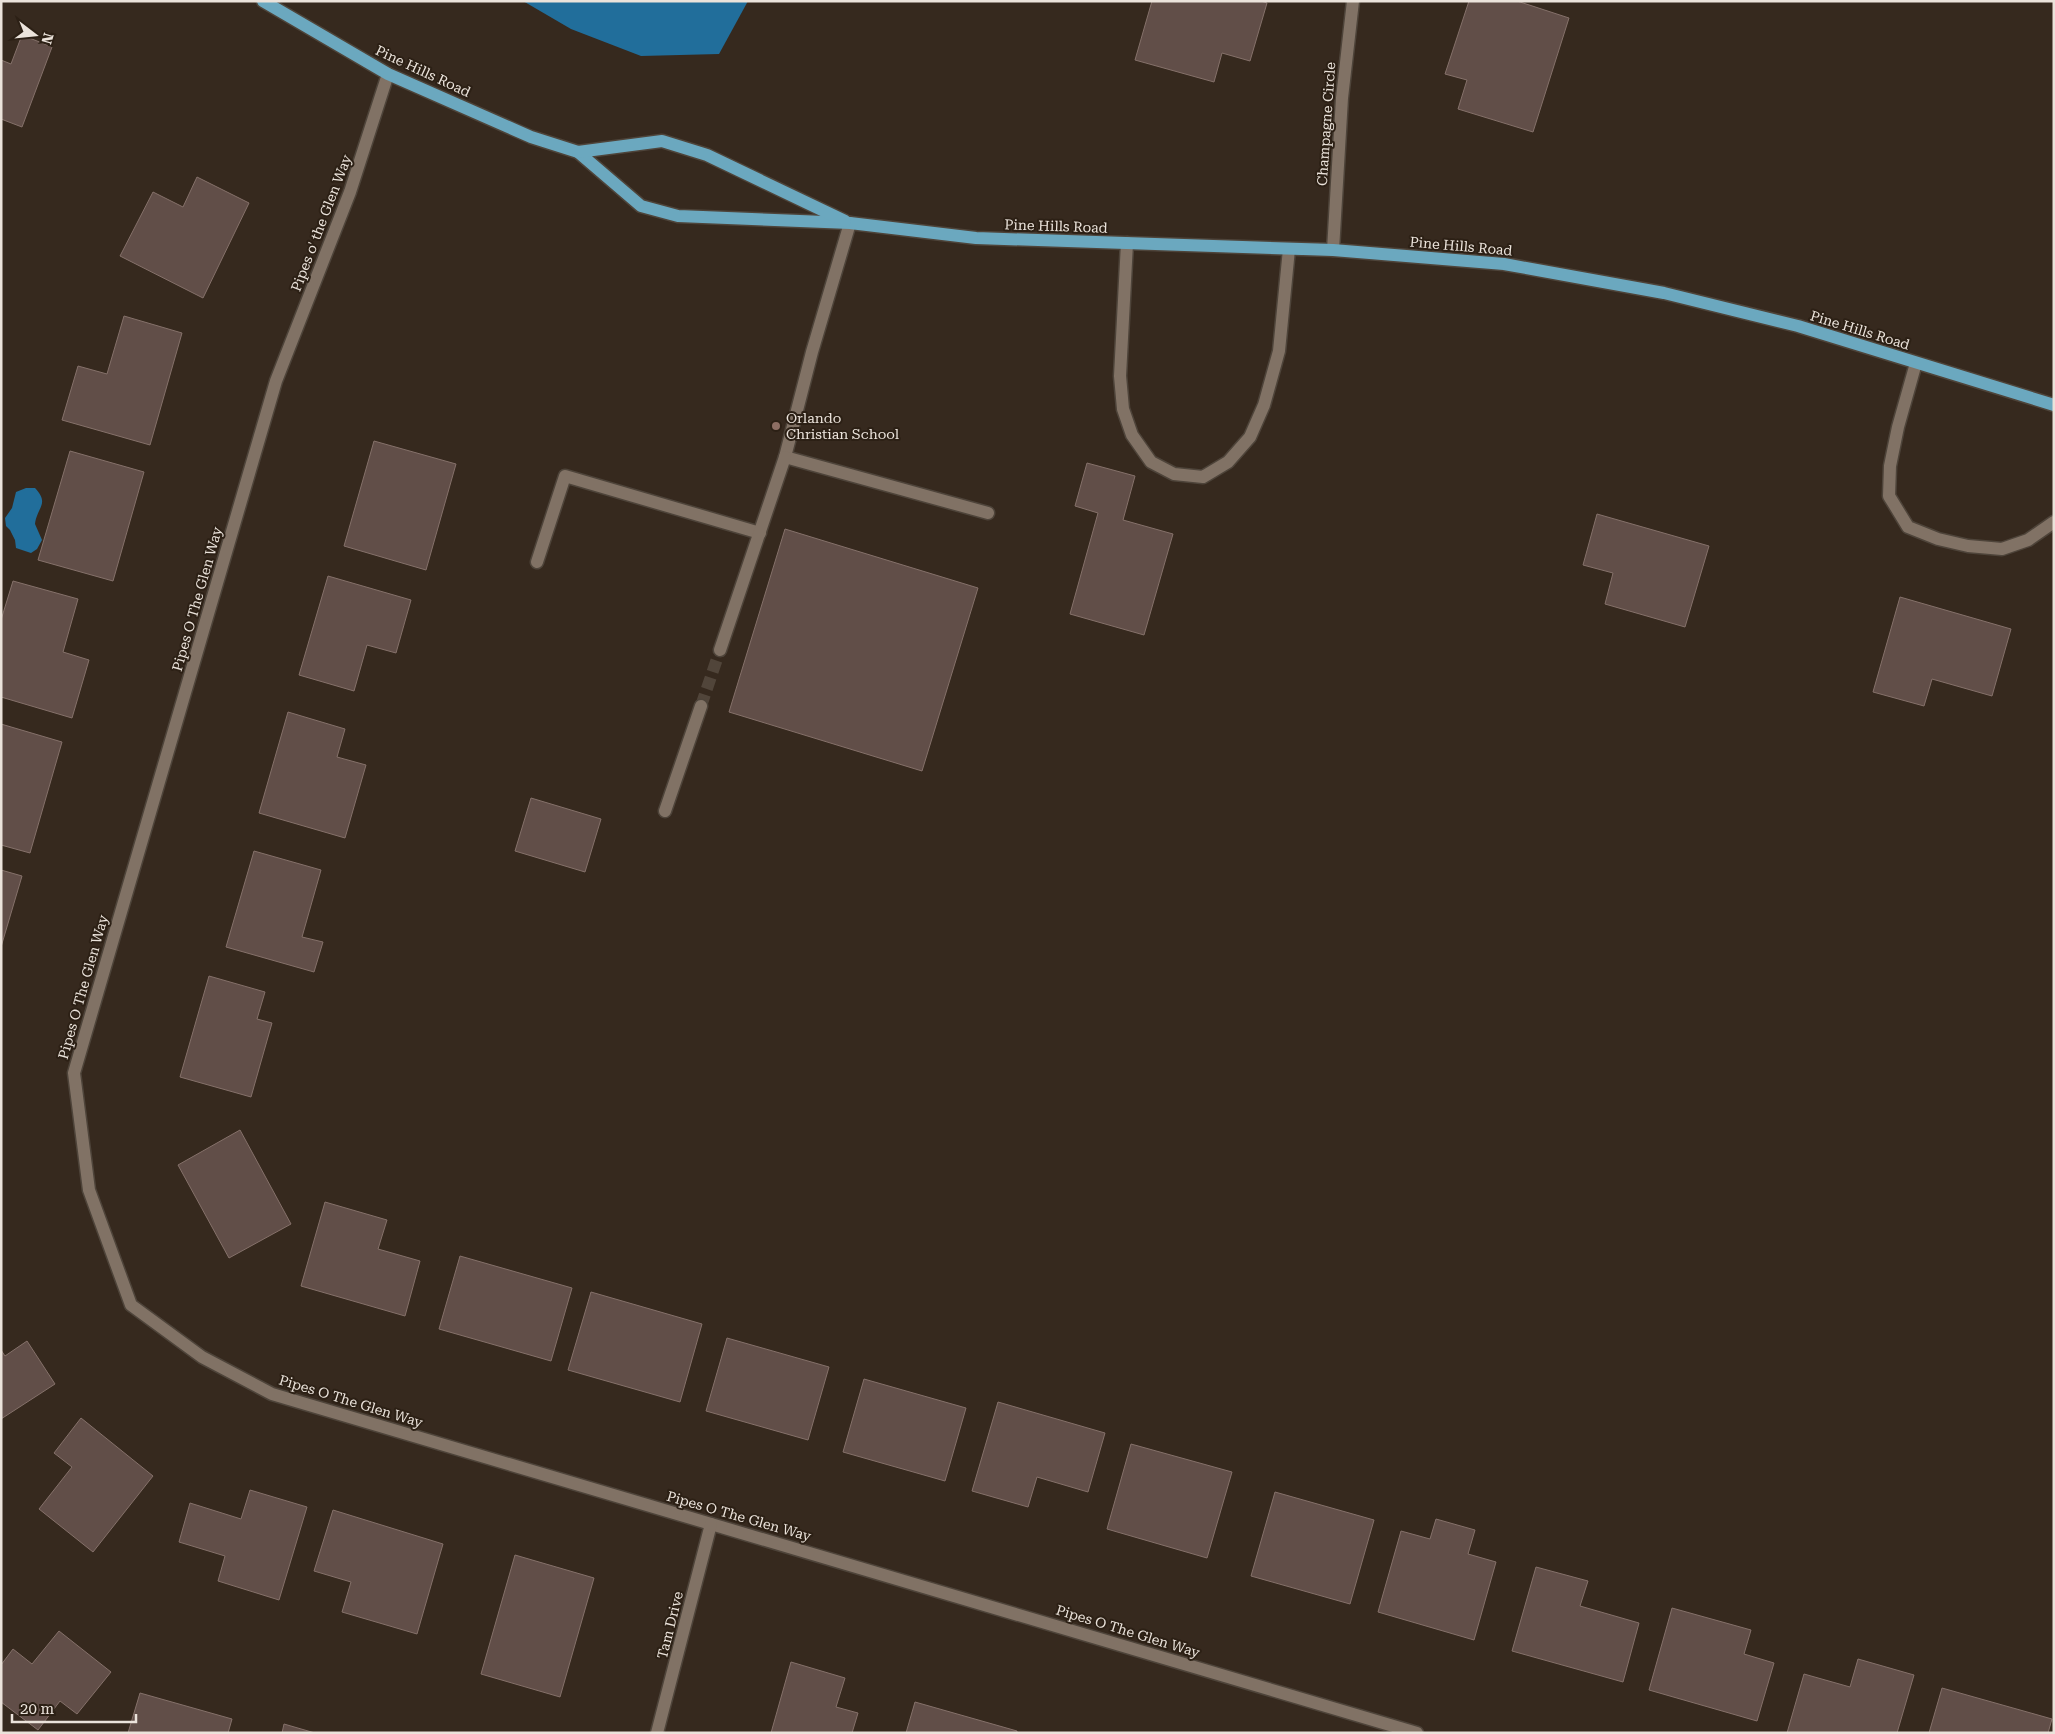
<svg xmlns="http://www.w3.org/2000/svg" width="2055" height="1734" viewBox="0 0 2055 1734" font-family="'Roboto Serif',serif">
<rect width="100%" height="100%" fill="#36291e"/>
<!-- water -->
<g fill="#216e9b">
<polygon points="523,1 748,1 719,54 641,56 571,29"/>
<path d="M26,488H35C50,504 37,507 35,524L42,540L37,549L31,553L16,548L15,540L10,530L6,526L5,518L12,508L16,492Z"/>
</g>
<!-- building -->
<g fill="#614e48" stroke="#85716a">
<polygon points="1152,1 1261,1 1267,3 1250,61 1222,53 1214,82 1135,60"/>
<polygon points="1469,1 1517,1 1569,18 1533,132 1458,109 1467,80 1445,74"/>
<polygon points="22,35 52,47 22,127 1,119 1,60 11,64"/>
<polygon points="197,177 249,203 203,298 120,256 153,192 183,207"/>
<polygon points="124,316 182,333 150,445 62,420 78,366 107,374"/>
<polygon points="374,441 456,464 426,570 344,546"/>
<polygon points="70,451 144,472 113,581 38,560"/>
<polygon points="1087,463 1135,476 1123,520 1173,534 1144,635 1070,614 1098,513 1075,506"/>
<polygon points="1597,514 1709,546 1685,627 1605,604 1613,573 1583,565"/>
<polygon points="785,529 978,588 922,771 729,712"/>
<polygon points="328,576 411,600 396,653 367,645 354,691 299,675"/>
<polygon points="13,581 78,599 63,652 89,660 72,718 1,697 1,620"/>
<polygon points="1900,597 2011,629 1992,696 1932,679 1924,706 1873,692"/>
<polygon points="288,712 345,729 337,757 366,765 345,838 259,813"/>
<polygon points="1,724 62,742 30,853 1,845"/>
<polygon points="531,798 601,819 585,872 515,851"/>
<polygon points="254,851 321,870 302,937 323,942 314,972 226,947"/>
<polygon points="1,870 22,876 1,947"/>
<polygon points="209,976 265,992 257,1019 272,1023 251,1097 180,1077"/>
<polygon points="240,1130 291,1224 229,1258 178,1165"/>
<polygon points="325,1202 387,1220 378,1249 420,1261 405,1316 301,1286"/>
<polygon points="460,1256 572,1288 551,1361 439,1329"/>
<polygon points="591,1292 702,1324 680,1402 568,1370"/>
<polygon points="727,1338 829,1367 808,1440 706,1411"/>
<polygon points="27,1341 55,1384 1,1419 1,1350 5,1356"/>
<polygon points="864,1379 966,1408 945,1481 843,1452"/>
<polygon points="998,1402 1105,1433 1088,1492 1037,1477 1028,1507 972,1491"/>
<polygon points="81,1418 153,1476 93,1552 39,1509 72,1467 54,1453"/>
<polygon points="1131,1444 1232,1472 1207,1558 1107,1529"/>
<polygon points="250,1490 307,1507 279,1600 218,1581 225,1556 179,1542 190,1503 241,1519"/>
<polygon points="1275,1492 1374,1520 1350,1604 1251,1576"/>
<polygon points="333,1510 443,1544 417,1634 342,1612 351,1582 314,1571"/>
<polygon points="1436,1519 1475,1530 1468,1554 1496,1562 1474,1640 1378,1612 1401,1531 1430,1539"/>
<polygon points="515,1555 594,1578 560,1697 481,1674"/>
<polygon points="1536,1567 1588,1581 1580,1606 1639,1623 1623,1682 1512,1651"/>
<polygon points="1672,1608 1751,1630 1744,1654 1774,1663 1757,1721 1649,1690"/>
<polygon points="59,1631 111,1672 77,1714 60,1701 38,1730 1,1702 1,1665 13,1649 32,1664"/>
<polygon points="1858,1659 1914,1675 1897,1733 1787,1733 1804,1674 1850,1687"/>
<polygon points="791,1662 845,1678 836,1707 858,1713 852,1733 771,1733"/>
<polygon points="1942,1688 2052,1719 2048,1733 1929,1733"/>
<polygon points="140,1693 232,1719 228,1733 128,1733"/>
<polygon points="915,1702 1017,1731 1017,1733 906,1733"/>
<polygon points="284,1724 315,1733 282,1733"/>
</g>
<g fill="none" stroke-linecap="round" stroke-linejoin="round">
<!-- minor-tunnel -->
<polyline stroke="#51453a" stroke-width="12" stroke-dasharray="12 6" stroke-linecap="butt" points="701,706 720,650"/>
<!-- minor casing -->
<g stroke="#4e443a" stroke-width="15">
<g id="minor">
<polyline points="388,74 350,192 276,381 74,1073 89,1190 131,1305 202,1357 272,1394 1417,1733"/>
<polyline points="850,223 812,352 785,457 988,513"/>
<polyline points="1127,243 1120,376 1123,409 1132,435 1151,462 1174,474 1203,477 1228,462 1250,437 1264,405 1279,351 1289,249"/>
<polyline points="1333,250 1342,98 1353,1"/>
<polyline points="1916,363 1898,427 1890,466 1889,496 1908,527 1938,539 1968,546 2002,549 2028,540 2054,522"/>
<polyline points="537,562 565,476 760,533"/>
<polyline points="720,650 785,457"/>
<polyline points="665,811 701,706"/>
<polyline points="657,1733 711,1524"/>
</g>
</g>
<!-- major casing -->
<g stroke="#4e443a" stroke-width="15">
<g id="major">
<polyline points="263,1 388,74 531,137 578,152 641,206 678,216 850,223 976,238 1333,250 1504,264 1664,293 1798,326 2054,405"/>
<polyline points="578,152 662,141 707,155 845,221"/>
</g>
</g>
<!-- minor -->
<use href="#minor" stroke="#817265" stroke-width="12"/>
<!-- major -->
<use href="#major" stroke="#6ba8bf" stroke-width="12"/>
</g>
<!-- markers -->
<circle fill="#8d6e63" stroke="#2c2015" stroke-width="2" cx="776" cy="426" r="5"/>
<g text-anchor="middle" stroke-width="4" stroke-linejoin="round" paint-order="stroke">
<!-- street labels -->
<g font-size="14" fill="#ebe3db" stroke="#2c2015">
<text transform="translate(423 71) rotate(25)" y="5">Pine Hills Road</text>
<text transform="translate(1326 124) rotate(-86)" y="5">Champagne Circle</text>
<text transform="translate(321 223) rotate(-69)" y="5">Pipes o' the Glen Way</text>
<text transform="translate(1056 226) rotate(2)" y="5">Pine Hills Road</text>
<text transform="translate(1461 246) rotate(5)" y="5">Pine Hills Road</text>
<text transform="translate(1860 330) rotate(17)" y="5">Pine Hills Road</text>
<text transform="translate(197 599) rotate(-74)" y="5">Pipes O The Glen Way</text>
<text transform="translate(83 987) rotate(-74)" y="5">Pipes O The Glen Way</text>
<text transform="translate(351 1401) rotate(17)" y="5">Pipes O The Glen Way</text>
<text transform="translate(739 1516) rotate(16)" y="5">Pipes O The Glen Way</text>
<text transform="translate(670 1625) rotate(-76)" y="5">Tam Drive</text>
<text transform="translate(1128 1631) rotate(17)" y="5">Pipes O The Glen Way</text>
</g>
<!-- poi labels -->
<g font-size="14" fill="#ebe3db" stroke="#2c2015" text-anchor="start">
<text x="786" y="423">Orlando<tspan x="786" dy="16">Christian School</tspan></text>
</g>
</g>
<!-- border -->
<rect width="2055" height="1734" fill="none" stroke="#ebe3db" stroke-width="5"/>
<!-- north arrow -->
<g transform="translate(35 35) rotate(106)" stroke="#2c2015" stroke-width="4" paint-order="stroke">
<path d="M0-4L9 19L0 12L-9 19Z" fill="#ebe3db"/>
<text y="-8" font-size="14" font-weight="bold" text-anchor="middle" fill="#ebe3db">N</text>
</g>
<!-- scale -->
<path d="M12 1714v8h124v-8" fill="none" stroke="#ebe3db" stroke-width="2.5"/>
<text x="20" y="1714" font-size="15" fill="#ebe3db" stroke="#2c2015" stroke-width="4" paint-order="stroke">20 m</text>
</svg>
